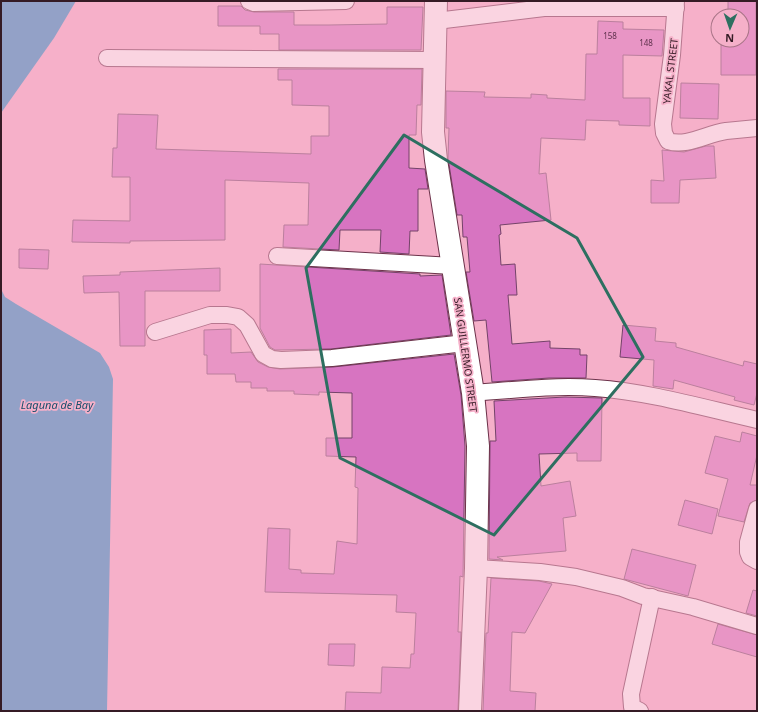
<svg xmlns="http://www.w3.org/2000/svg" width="758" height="712" viewBox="0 0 758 712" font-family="'Noto Sans',sans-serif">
<rect width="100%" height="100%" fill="#f5b0c9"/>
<!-- water -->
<g fill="#1b8fc5">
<polygon points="1,1 76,1 54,38 1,113"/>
<polygon points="1,289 5,297 16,304 100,353 109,367 113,379 107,711 1,711"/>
</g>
<!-- building -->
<g fill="#d774c1" stroke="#744369">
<polygon points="728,1 756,1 756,75 721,75 721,45 724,45 724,40 742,40 742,16 725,16 725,12 728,12"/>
<polygon points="218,6 241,6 245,10 254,12 294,12 294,25 329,25 387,24 387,7 423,7 421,50 279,50 279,34 260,34 260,26 218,26"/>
<polygon points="598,21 623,22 623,29 664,30 662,56 623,55 623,98 650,98 650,126 619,125 619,121 586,120 585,140 541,138 539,174 546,173 551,220 500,225 501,234 499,235 501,265 515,264 517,295 508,295 512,344 550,341 550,348 580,349 580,355 587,355 586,378 549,378 492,382 486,320 474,321 466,272 470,272 467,237 463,237 462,215 457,215 448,158 449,128 446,128 446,91 485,92 484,97 531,98 531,94 547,95 547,98 585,100 586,54 597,54"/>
<polygon points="278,69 422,69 421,105 417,105 416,135 409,135 409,168 425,169 428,189 418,189 418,231 410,231 409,254 380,252 381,230 340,230 339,250 283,247 284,225 308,225 309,183 225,180 225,240 130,241 130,243 72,242 73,220 130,221 130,177 112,177 113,148 117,148 118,114 158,115 156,149 311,154 311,136 329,136 329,106 292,105 292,80 278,80"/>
<polygon points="681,83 719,84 718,119 680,118"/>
<polygon points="706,146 714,146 716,178 680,180 679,203 651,203 651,180 664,181 662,150 684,152"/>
<polygon points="19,249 49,250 48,269 19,268"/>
<polygon points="260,264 420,274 420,276 442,275 451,335 331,349 275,350 270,347 260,328"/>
<polygon points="220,268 220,291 145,291 145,346 120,346 119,292 84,293 83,276 120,275 120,272"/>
<polygon points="623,325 656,328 655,341 676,343 676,347 743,366 744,361 757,364 757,393 754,405 734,400 735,397 674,380 673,389 653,386 654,360 620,357"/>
<polygon points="231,329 231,353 251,352 258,362 268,367 280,369 333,367 454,354 461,395 465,446 463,577 460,576 458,632 461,632 458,711 345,711 346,692 381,693 382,667 410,668 411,654 414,654 416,613 396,612 397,595 265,592 268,528 290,529 289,569 301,570 301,573 334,574 337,541 357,544 358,488 355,487 356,457 326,456 326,438 352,438 352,393 319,392 319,395 294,394 294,391 267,391 267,388 251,388 251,382 236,382 235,374 207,374 207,355 204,355 204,330"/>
<polygon points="565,397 602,398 601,461 577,461 577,453 539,454 541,486 570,481 576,516 563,518 566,551 497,557 503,560 489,559 490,441 496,441 494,401"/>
<polygon points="742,432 757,436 757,455 750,485 757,485 757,500 750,503 744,522 718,516 728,479 705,473 715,436 740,442"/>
<polygon points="685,500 718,509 712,534 678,525"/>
<polygon points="632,549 696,565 688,596 624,579"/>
<polygon points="491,578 539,581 552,584 525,633 512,632 510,691 536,693 535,711 483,711 486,633 488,633"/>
<polygon points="753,590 757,591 757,616 746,613"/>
<polygon points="718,624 757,635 757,657 712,644"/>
<polygon points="329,644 355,644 354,666 328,665"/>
</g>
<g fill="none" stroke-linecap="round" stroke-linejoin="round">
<!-- minor casing -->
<g stroke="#6c324a" stroke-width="18">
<g id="minor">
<polyline points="249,1 254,3 346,1"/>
<path d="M676,1L672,55L663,124L664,133L668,141C687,147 706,134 726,131C736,130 747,129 757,128"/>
<polyline points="436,21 544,8 676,8"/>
<polyline points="107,58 435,60"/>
<polyline points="277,256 453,266"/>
<polyline points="155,332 210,315 227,315 238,317 247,325 263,354 272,359 281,360 332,358 465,343"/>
<path d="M473,393C513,390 555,385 595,388C650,392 704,408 757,420"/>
<polyline points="757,509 748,542 748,552 750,557 757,561"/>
<polyline points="476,568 540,572 576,577 622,588 643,596 693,607 757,626"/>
<polyline points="640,711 632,707 631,694 652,597"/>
</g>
</g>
<!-- secondary casing -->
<g stroke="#6c324a" stroke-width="24">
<polyline id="secondary" points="436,1 433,132 436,160 473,393 478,446 476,568 470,711"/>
</g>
<!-- minor -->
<use href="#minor" stroke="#fff" stroke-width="16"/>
<!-- secondary -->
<use href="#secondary" stroke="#fff" stroke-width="22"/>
</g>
<!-- marked area -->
<path d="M0 0H758V712H0ZM404,135L577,238L643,357L494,535L340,458L306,268Z" fill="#f5b0c9" fill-opacity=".55" fill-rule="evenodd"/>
<path fill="none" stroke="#2d6f60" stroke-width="3" stroke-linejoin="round" d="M404,135L577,238L643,357L494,535L340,458L306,268Z"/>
<g text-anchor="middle" stroke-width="3.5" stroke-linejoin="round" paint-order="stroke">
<!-- number labels -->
<g font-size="8" fill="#5e314c">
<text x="610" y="39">158</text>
<text x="646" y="46">148</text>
</g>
<!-- street labels -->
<g font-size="10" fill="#351b25" stroke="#f5b0c9">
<text transform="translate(670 71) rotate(-83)" y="4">YAKAL STREET</text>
<text transform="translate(466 355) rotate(82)" y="4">SAN GUILLERMO STREET</text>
</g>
<!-- water labels -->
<g font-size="11" font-style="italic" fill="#164e6b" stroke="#f5b0c9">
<text x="57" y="409">Laguna de Bay</text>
</g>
</g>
<!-- border -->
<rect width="758" height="712" fill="none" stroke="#351b25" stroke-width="4"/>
<!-- north arrow -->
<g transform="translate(730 28) rotate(182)"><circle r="19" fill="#f5b0c9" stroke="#a87487"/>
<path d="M0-3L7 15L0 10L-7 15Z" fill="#2d6f60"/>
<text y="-6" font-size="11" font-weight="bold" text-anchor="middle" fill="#351b25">N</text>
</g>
</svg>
